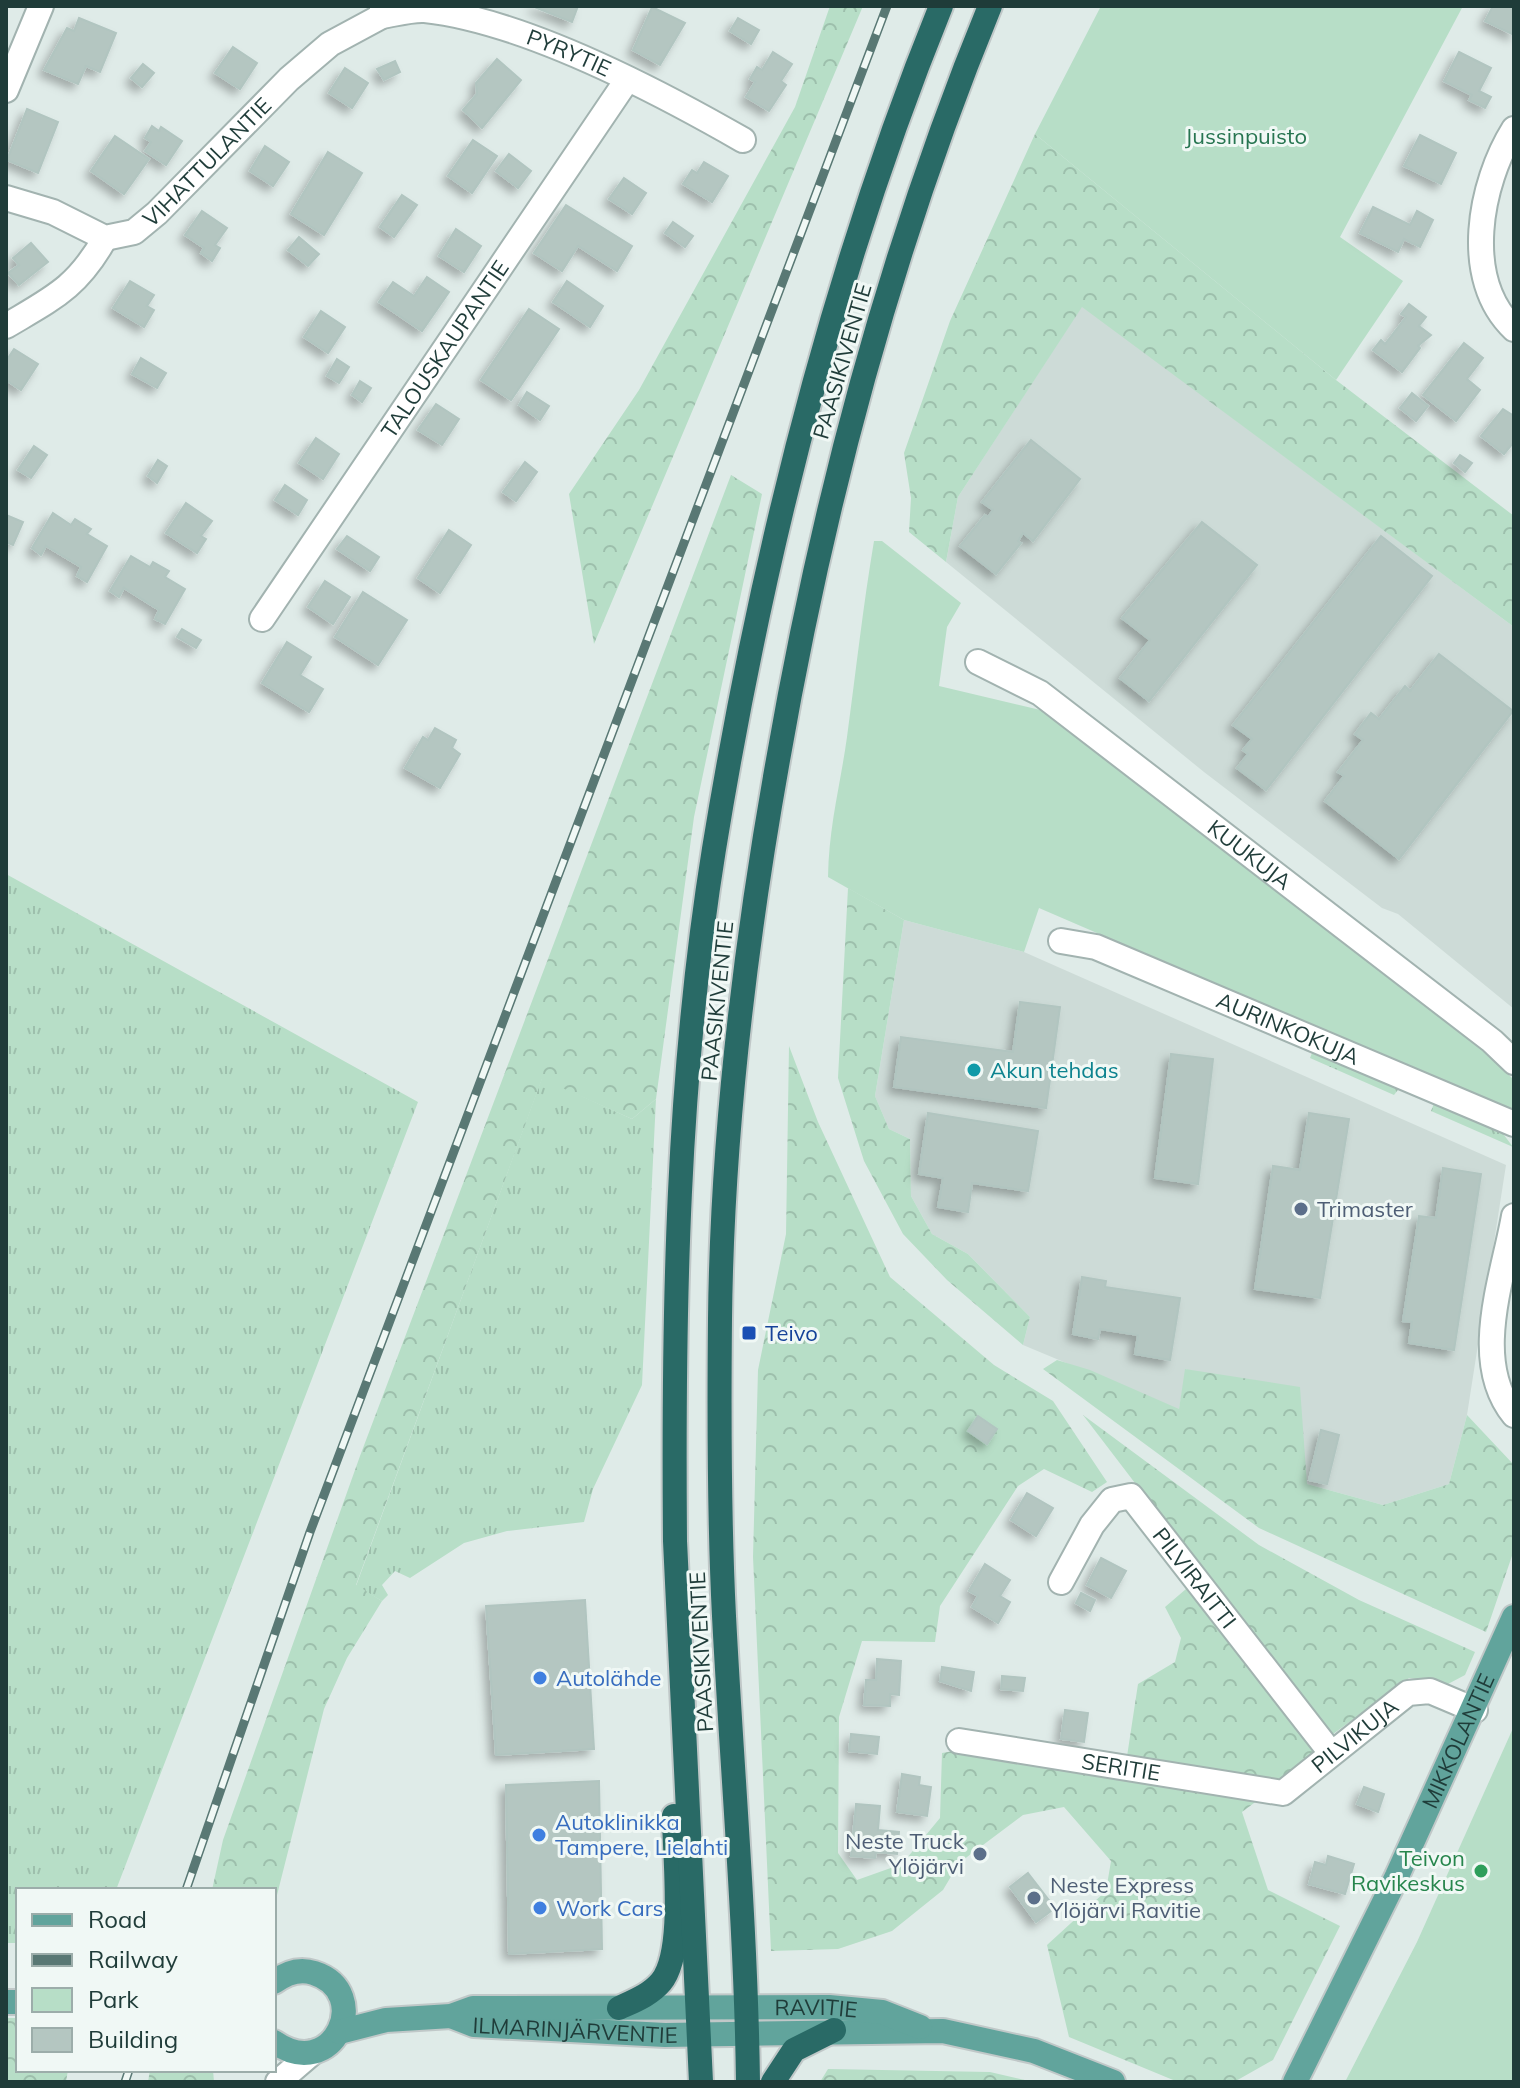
<svg xmlns="http://www.w3.org/2000/svg" width="1520" height="2088" viewBox="0 0 1520 2088" font-family="Mulish,sans-serif">
<defs>
<pattern id="grass-tufts" width="24" height="20" patternUnits="userSpaceOnUse" patternTransform="scale(2)"><rect width="24" height="20" fill="#b7dec7"/><path d="M3 7l-1-3M5 7V3M7 7l1-3M15 17l-1-3M17 17v-4M19 17l1-3" fill="none" stroke="#9dbfac"/></pattern>
<pattern id="forest-crowns" width="20" height="18" patternUnits="userSpaceOnUse" patternTransform="scale(2)"><rect width="20" height="18" fill="#b7dec7"/><path d="M2 6a3 3 0 1 1 6 0M12 15a3 3 0 1 1 6 0" fill="none" stroke="#9dbfac"/></pattern>
<filter id="shadow"><feDropShadow dx="-5.5" dy="5.5" stdDeviation="4" flood-color="#0004"/></filter>
</defs>
<rect width="100%" height="100%" fill="#dfebe8"/>
<!-- built -->
<g fill="#cddbd7">
<polygon points="1082,306 1514,627 1514,1009 1398,914 1382,908 1204,772 946,562 958,497"/>
<polygon points="904,920 1024,952 1506,1165 1467,1415 1449,1484 1383,1505 1307,1484 1186,1369 1179,1410 1023,1345 1030,1317 968,1254 932,1234 911,1196 910,1139 889,1129 875,1096"/>
</g>
<!-- grass -->
<g fill="url(#grass-tufts)">
<polygon points="6,874 418,1102 116,1890 18,1890 18,1943 6,1943"/>
<polygon points="1314,1048 1401,1086 1394,1095 1310,1058"/>
<polygon points="542,1078 632,1119 656,1099 642,1385 593,1489 584,1522 507,1531 464,1543 410,1578 395,1571 382,1585 388,1595 382,1601 356,1586"/>
<polygon points="1435,1101 1501,1131 1513,1147 1431,1111"/>
</g>
<!-- forest -->
<g fill="url(#forest-crowns)">
<polygon points="830,6 863,6 594,644 569,494 639,390 795,107"/>
<polygon points="1035,134 1336,380 1514,516 1514,627 1082,307 958,497 946,562 909,532 911,498 904,453 950,321"/>
<polygon points="731,475 762,494 694,817 656,1099 632,1119 542,1079 356,1585 382,1601 347,1658 324,1709 274,1907 274,1890 212,1890 223,1840 360,1456"/>
<polygon points="848,888 904,920 875,1096 889,1129 910,1139 911,1196 932,1234 968,1254 1030,1317 1023,1345 947,1280 903,1234 864,1161 838,1078"/>
<polygon points="789,1046 818,1122 890,1277 994,1365 1053,1401 1107,1482 1092,1492 1044,1469 1018,1486 940,1606 935,1642 862,1641 839,1717 838,1853 857,1880 902,1864 940,1818 942,1753 971,1748 1262,1797 1242,1812 1268,1890 1340,1926 1273,2060 1234,2082 1178,2082 1069,2037 1047,1945 1106,1891 1111,1861 1064,1807 1023,1815 959,1863 943,1890 892,1931 838,1949 771,1951 753,1557 758,1370 786,1234"/>
<polygon points="1057,1360 1090,1370 1179,1409 1185,1369 1300,1387 1307,1484 1383,1505 1449,1484 1467,1415 1514,1465 1514,1550 1486,1632 1259,1528 1043,1369"/>
<polygon points="1083,1415 1259,1545 1359,1600 1475,1652 1465,1675 1448,1684 1409,1678 1329,1737"/>
<polygon points="1193,1583 1320,1747 1274,1787 1126,1763 1138,1684 1175,1662 1181,1638 1165,1607"/>
<polygon points="6,2018 18,2018 18,2070 68,2070 66,2082 6,2082"/>
<polygon points="828,2069 990,2072 1033,2082 820,2082"/>
<polygon points="150,2070 213,2070 214,2082 148,2082"/>
</g>
<!-- green -->
<g fill="#b7dec7">
<polygon points="1101,6 1463,6 1340,237 1403,281 1336,380 1035,134"/>
<path d="M874,541H882L961,603L947,627L939,686L1049,712L1467,1034L1514,1080V1113L1039,908L1024,952L904,920L828,877C829,825 840,787 847,737C856,671 863,606 874,541Z"/>
<polygon points="1514,1726 1514,2082 1345,2082 1417,1942"/>
</g>
<!-- building -->
<g fill="#b4c6c1" stroke="#b1c5c0" stroke-width="2" filter="url(#shadow)">
<polygon points="532,6 578,6 572,22"/>
<polygon points="1493,6 1514,6 1514,35 1485,21"/>
<polygon points="652,7 685,23 660,65 633,50"/>
<polygon points="79,18 116,33 100,72 86,66 78,84 44,70 67,28 74,31"/>
<polygon points="738,18 759,30 751,44 730,31"/>
<polygon points="233,47 257,63 240,89 215,73"/>
<polygon points="773,52 792,64 781,81 786,85 769,111 746,97 755,82 750,79 757,67 762,70"/>
<polygon points="1459,52 1491,68 1479,91 1491,97 1485,108 1469,100 1472,95 1444,81"/>
<polygon points="497,59 521,80 482,128 463,110 477,94 476,83"/>
<polygon points="395,61 400,72 384,80 377,69"/>
<polygon points="143,64 154,73 142,87 131,78"/>
<polygon points="345,68 368,83 352,108 329,93"/>
<polygon points="27,109 58,122 38,173 7,160"/>
<polygon points="152,126 159,131 161,127 182,141 166,165 145,151 151,142 145,138"/>
<polygon points="1420,135 1456,153 1441,184 1404,166"/>
<polygon points="115,136 149,159 124,194 91,171"/>
<polygon points="473,140 497,156 472,193 448,176"/>
<polygon points="265,146 289,162 273,186 250,171"/>
<polygon points="328,152 362,173 324,235 291,214"/>
<polygon points="509,154 531,171 518,188 496,171"/>
<polygon points="704,162 728,176 712,202 683,184 692,170 697,173"/>
<polygon points="624,178 646,193 632,214 609,199"/>
<polygon points="402,195 417,205 394,237 380,227"/>
<polygon points="566,205 632,246 617,271 578,246 562,271 534,253"/>
<polygon points="1373,207 1410,225 1417,211 1433,220 1420,247 1404,239 1398,252 1360,233"/>
<polygon points="202,211 227,228 215,245 220,248 212,261 201,253 204,248 185,235"/>
<polygon points="673,222 693,236 685,247 665,233"/>
<polygon points="456,229 481,246 464,272 439,256"/>
<polygon points="299,237 319,254 308,266 288,250"/>
<polygon points="31,243 48,262 19,285 8,273 19,265 13,258"/>
<polygon points="427,277 449,292 422,331 379,302 393,282 414,296"/>
<polygon points="130,281 154,295 147,306 154,310 144,327 113,308"/>
<polygon points="567,281 603,306 590,327 553,302"/>
<polygon points="1409,304 1426,317 1419,326 1431,335 1418,346 1420,348 1402,372 1373,350 1381,340 1385,344 1406,317 1401,314"/>
<polygon points="529,309 559,329 511,400 481,380"/>
<polygon points="321,311 345,327 328,353 304,337"/>
<polygon points="1464,343 1483,358 1467,379 1480,390 1456,421 1423,395"/>
<polygon points="14,349 38,364 21,390 6,380 6,361"/>
<polygon points="141,358 166,373 157,388 132,374"/>
<polygon points="337,359 349,367 339,383 327,376"/>
<polygon points="360,381 371,388 362,402 352,395"/>
<polygon points="527,392 549,406 540,420 519,405"/>
<polygon points="1412,393 1428,406 1416,421 1400,408"/>
<polygon points="436,404 459,419 442,445 418,430"/>
<polygon points="1503,409 1514,416 1514,442 1504,454 1481,436"/>
<polygon points="316,438 339,454 323,479 299,463"/>
<polygon points="1031,440 1080,479 1033,541 1023,533 1018,541 1021,543 996,574 960,546 985,515 988,517 993,510 982,502"/>
<polygon points="34,446 47,455 31,478 18,470"/>
<polygon points="1460,455 1472,463 1465,472 1454,463"/>
<polygon points="158,460 167,466 157,483 148,476"/>
<polygon points="525,462 537,472 516,501 503,492"/>
<polygon points="285,485 307,500 298,515 275,500"/>
<polygon points="186,503 212,521 201,536 206,539 197,553 166,533"/>
<polygon points="53,513 71,525 75,519 91,529 87,534 107,546 87,582 77,576 81,567 46,546 41,555 32,548"/>
<polygon points="6,515 23,522 13,545 6,542"/>
<polygon points="1202,522 1257,565 1149,701 1120,678 1150,640 1122,618"/>
<polygon points="449,530 471,545 440,593 418,578"/>
<polygon points="347,536 379,557 370,571 337,549"/>
<polygon points="1381,536 1432,576 1266,790 1237,768 1248,754 1243,750 1252,739 1233,725"/>
<polygon points="131,556 150,567 153,562 169,571 165,577 185,589 165,624 155,619 159,610 124,588 119,597 110,591"/>
<polygon points="325,581 350,597 333,624 308,607"/>
<polygon points="363,592 407,620 378,665 335,637"/>
<polygon points="182,629 201,640 196,648 177,637"/>
<polygon points="287,642 311,657 300,675 323,689 309,712 262,683"/>
<polygon points="1439,654 1513,711 1399,859 1325,801 1344,776 1338,772 1363,740 1355,734 1371,713 1379,719 1405,686 1410,691"/>
<polygon points="435,728 456,740 452,748 460,754 440,788 405,768 423,737 428,740"/>
<polygon points="1020,1002 1060,1007 1046,1108 894,1087 901,1037 1013,1052"/>
<polygon points="1171,1054 1213,1059 1198,1184 1155,1178"/>
<polygon points="928,1113 1038,1131 1028,1191 972,1183 968,1212 938,1207 943,1178 919,1174"/>
<polygon points="1309,1113 1349,1119 1320,1298 1255,1289 1273,1166 1300,1170"/>
<polygon points="1443,1168 1481,1174 1454,1350 1409,1343 1412,1322 1403,1321 1419,1216 1436,1218"/>
<polygon points="1082,1277 1106,1281 1105,1287 1180,1298 1170,1360 1135,1354 1138,1335 1100,1329 1098,1339 1073,1334"/>
<polygon points="978,1416 997,1429 987,1444 968,1431"/>
<polygon points="1321,1430 1339,1435 1327,1484 1309,1480"/>
<polygon points="1027,1493 1053,1508 1036,1536 1011,1520"/>
<polygon points="1101,1558 1126,1571 1111,1598 1087,1585"/>
<polygon points="985,1564 1010,1580 1000,1596 1010,1602 998,1623 972,1607 978,1596 969,1591"/>
<polygon points="1081,1593 1095,1600 1090,1611 1076,1603"/>
<polygon points="585,1600 594,1749 496,1755 486,1606"/>
<polygon points="877,1659 901,1661 899,1695 890,1694 890,1706 864,1705 866,1680 876,1680"/>
<polygon points="942,1667 974,1672 971,1691 940,1681"/>
<polygon points="1002,1676 1025,1678 1023,1691 1001,1689"/>
<polygon points="1065,1710 1088,1713 1084,1742 1061,1739"/>
<polygon points="851,1734 879,1737 877,1754 849,1751"/>
<polygon points="902,1774 920,1777 919,1785 931,1787 927,1816 897,1812"/>
<polygon points="599,1781 602,1949 509,1954 506,1785"/>
<polygon points="1364,1787 1384,1794 1378,1812 1357,1804"/>
<polygon points="856,1804 880,1806 878,1830 899,1832 897,1854 876,1852 875,1858 851,1856"/>
<polygon points="1328,1856 1354,1864 1345,1894 1309,1884 1315,1862 1326,1865"/>
<polygon points="1028,1873 1055,1908 1036,1922 1010,1887"/>
</g>
<g fill="none" stroke-linecap="round" stroke-linejoin="round">
<!-- minor casing -->
<g stroke="#a2b3b0" stroke-width="28">
<g id="minor">
<path id="s1" d="M382,16C395,14 411,9 425,10C525,21 656,90 743,140"/>
<polyline points="6,90 41,6"/>
<path d="M1514,129C1480,183 1461,279 1514,329"/>
<path id="s2" d="M6,198L53,212L105,238L134,232L157,213L289,79L330,44L382,16V6"/>
<path d="M6,326C53,298 77,288 105,238"/>
<path id="s3" d="M262,619L627,80"/>
<path id="s4" d="M978,662L1040,693L1492,1041L1514,1062"/>
<path id="s5" d="M1061,941L1096,947L1514,1124"/>
<path d="M1514,1216C1503,1278 1470,1361 1514,1415"/>
<path id="s6" d="M1061,1582L1092,1525L1112,1500L1131,1496L1331,1753"/>
<path id="s7" d="M959,1741L1283,1793L1408,1693L1430,1691L1475,1710"/>
<polyline points="278,2082 313,2052"/>
</g>
</g>
<!-- major casing -->
<g stroke="#c0c8c8" stroke-width="28">
<g id="major">
<path d="M274,1982C286,1973 299,1968 314,1973C374,1992 334,2084 274,2042"/>
<polyline points="6,2002 18,2002"/>
<path id="s8" d="M451,2016L474,2025L665,2035L943,2031L1034,2051L1113,2082"/>
<path id="s9" d="M339,2032L386,2020L451,2016L473,2008L829,2007L882,2012L920,2027"/>
<path id="s10" d="M1295,2082L1397,1876L1514,1617"/>
</g>
</g>
<!-- highway casing -->
<g stroke="#c0c8c8" stroke-width="28">
<g id="highway">
<path d="M619,2008C634,2001 650,1995 661,1982C686,1952 674,1855 674,1816"/>
<path d="M701,2082L675,1541C673,1311 677,1077 714,849C761,561 831,277 941,6"/>
<path d="M748,2082C746,1927 732,1771 724,1616C719,1518 719,1417 720,1319C722,1131 745,944 778,760C823,502 890,249 990,6"/>
<polyline points="773,2082 794,2050 834,2030"/>
</g>
</g>
<!-- minor -->
<use href="#minor" stroke="#fff" stroke-width="24"/>
<!-- major -->
<use href="#major" stroke="#61a49c" stroke-width="24"/>
<!-- highway -->
<use href="#highway" stroke="#296a66" stroke-width="24"/>
<!-- rail casing -->
<g stroke="#597874" stroke-width="9">
<g id="rail">
<polyline points="186,1890 310,1532 887,6"/>
<polyline points="125,2082 129,2070"/>
</g>
</g>
<!-- rail -->
<use href="#rail" stroke="#f0f8f5" stroke-width="6" stroke-dasharray="18" stroke-linecap="butt"/>
</g>
<!-- markers -->
<circle fill="#0f9aa8" stroke="#f0f8f5" stroke-width="3" cx="974" cy="1070" r="8"/>
<g fill="#5c6f8a" stroke="#f0f8f5" stroke-width="3">
<circle cx="1301" cy="1209" r="8"/>
<circle cx="980" cy="1854" r="8"/>
<circle cx="1034" cy="1898" r="8"/>
</g>
<rect fill="#1a4fb4" stroke="#f0f8f5" stroke-width="3" x="741" y="1325" width="16" height="16" rx="4"/>
<g fill="#3f7fe0" stroke="#f0f8f5" stroke-width="3">
<circle cx="540" cy="1678" r="8"/>
<circle cx="539" cy="1835" r="8"/>
<circle cx="540" cy="1908" r="8"/>
</g>
<circle fill="#2e9e5b" stroke="#f0f8f5" stroke-width="3" cx="1481" cy="1871" r="8"/>
<g text-anchor="middle" stroke-width="6" stroke-linejoin="round" paint-order="stroke">
<!-- street labels -->
<g font-size="22" fill="#1f3c39" stroke="#f0f8f5">
<text dy="8" stroke="none"><textPath href="#s1" startOffset="194">PYRYTIE</textPath></text>
<text dy="8" stroke="none"><textPath href="#s2" startOffset="238">VIHATTULANTIE</textPath></text>
<text dy="8" stroke="none"><textPath href="#s3" startOffset="326">TALOUSKAUPANTIE</textPath></text>
<text transform="translate(842 361) rotate(-74)" y="8">PAASIKIVENTIE</text>
<text dy="8" stroke="none"><textPath href="#s4" startOffset="334">KUUKUJA</textPath></text>
<text transform="translate(717 1001) rotate(-84)" y="8">PAASIKIVENTIE</text>
<text dy="8" stroke="none"><textPath href="#s5" startOffset="244">AURINKOKUJA</textPath></text>
<text dy="8" stroke="none"><textPath href="#s6" startOffset="220">PILVIRAITTI</textPath></text>
<text transform="translate(701 1652) rotate(-93)" y="8">PAASIKIVENTIE</text>
<text dy="8" stroke="none"><textPath href="#s7" startOffset="420">PILVIKUJA</textPath></text>
<text dy="8" stroke="none"><textPath href="#s10" startOffset="378">MIKKOLANTIE</textPath></text>
<text dy="8" stroke="none"><textPath href="#s7" startOffset="164">SERITIE</textPath></text>
<text dy="8" stroke="none"><textPath href="#s9" startOffset="480">RAVITIE</textPath></text>
<text dy="8" stroke="none"><textPath href="#s8" startOffset="126">ILMARINJÄRVENTIE</textPath></text>
</g>
<!-- park labels -->
<g font-size="22" fill="#277551" stroke="#f0f8f5">
<text x="1246" y="144">Jussinpuisto</text>
</g>
<!-- culture labels -->
<g font-size="22" fill="#0d838f" stroke="#f0f8f5" text-anchor="start">
<text x="990" y="1078">Akun tehdas</text>
</g>
<!-- service labels -->
<g font-size="22" fill="#4e5e75" stroke="#f0f8f5" text-anchor="start">
<text x="1317" y="1217">Trimaster</text>
<text x="964" y="1849" text-anchor="end">Neste Truck<tspan x="964" dy="25">Ylöjärvi</tspan></text>
<text x="1050" y="1893">Neste Express<tspan x="1050" dy="25">Ylöjärvi Ravitie</tspan></text>
</g>
<!-- transit labels -->
<g font-size="22" fill="#164399" stroke="#f0f8f5" text-anchor="start">
<text x="765" y="1341">Teivo</text>
</g>
<!-- shop labels -->
<g font-size="22" fill="#366cbe" stroke="#f0f8f5" text-anchor="start">
<text x="556" y="1686">Autolähde</text>
<text x="555" y="1830">Autoklinikka<tspan x="555" dy="25">Tampere, Lielahti</tspan></text>
<text x="556" y="1916">Work Cars</text>
</g>
<!-- leisure labels -->
<g font-size="22" fill="#27864d" stroke="#f0f8f5" text-anchor="end">
<text x="1465" y="1866">Teivon<tspan x="1465" dy="25">Ravikeskus</tspan></text>
</g>
</g>
<!-- border -->
<rect width="1520" height="2088" fill="none" stroke="#1f3c39" stroke-width="16"/>
<!-- legend -->
<rect x="16" y="1888" width="260" height="184" fill="#f0f8f5" stroke="#9cadaa" stroke-width="2"/>
<rect x="32" y="1914" width="40" height="12" fill="#61a49c" stroke="#9cadaa" stroke-width="2"/>
<text x="88" y="1928" font-size="24" fill="#1f3c39">Road</text>
<rect x="32" y="1954" width="40" height="12" fill="#597874" stroke="#9cadaa" stroke-width="2"/>
<text x="88" y="1968" font-size="24" fill="#1f3c39">Railway</text>
<rect x="32" y="1988" width="40" height="24" fill="#b7dec7" stroke="#9cadaa" stroke-width="2"/>
<text x="88" y="2008" font-size="24" fill="#1f3c39">Park</text>
<rect x="32" y="2028" width="40" height="24" fill="#b4c6c1" stroke="#9cadaa" stroke-width="2"/>
<text x="88" y="2048" font-size="24" fill="#1f3c39">Building</text>
</svg>
